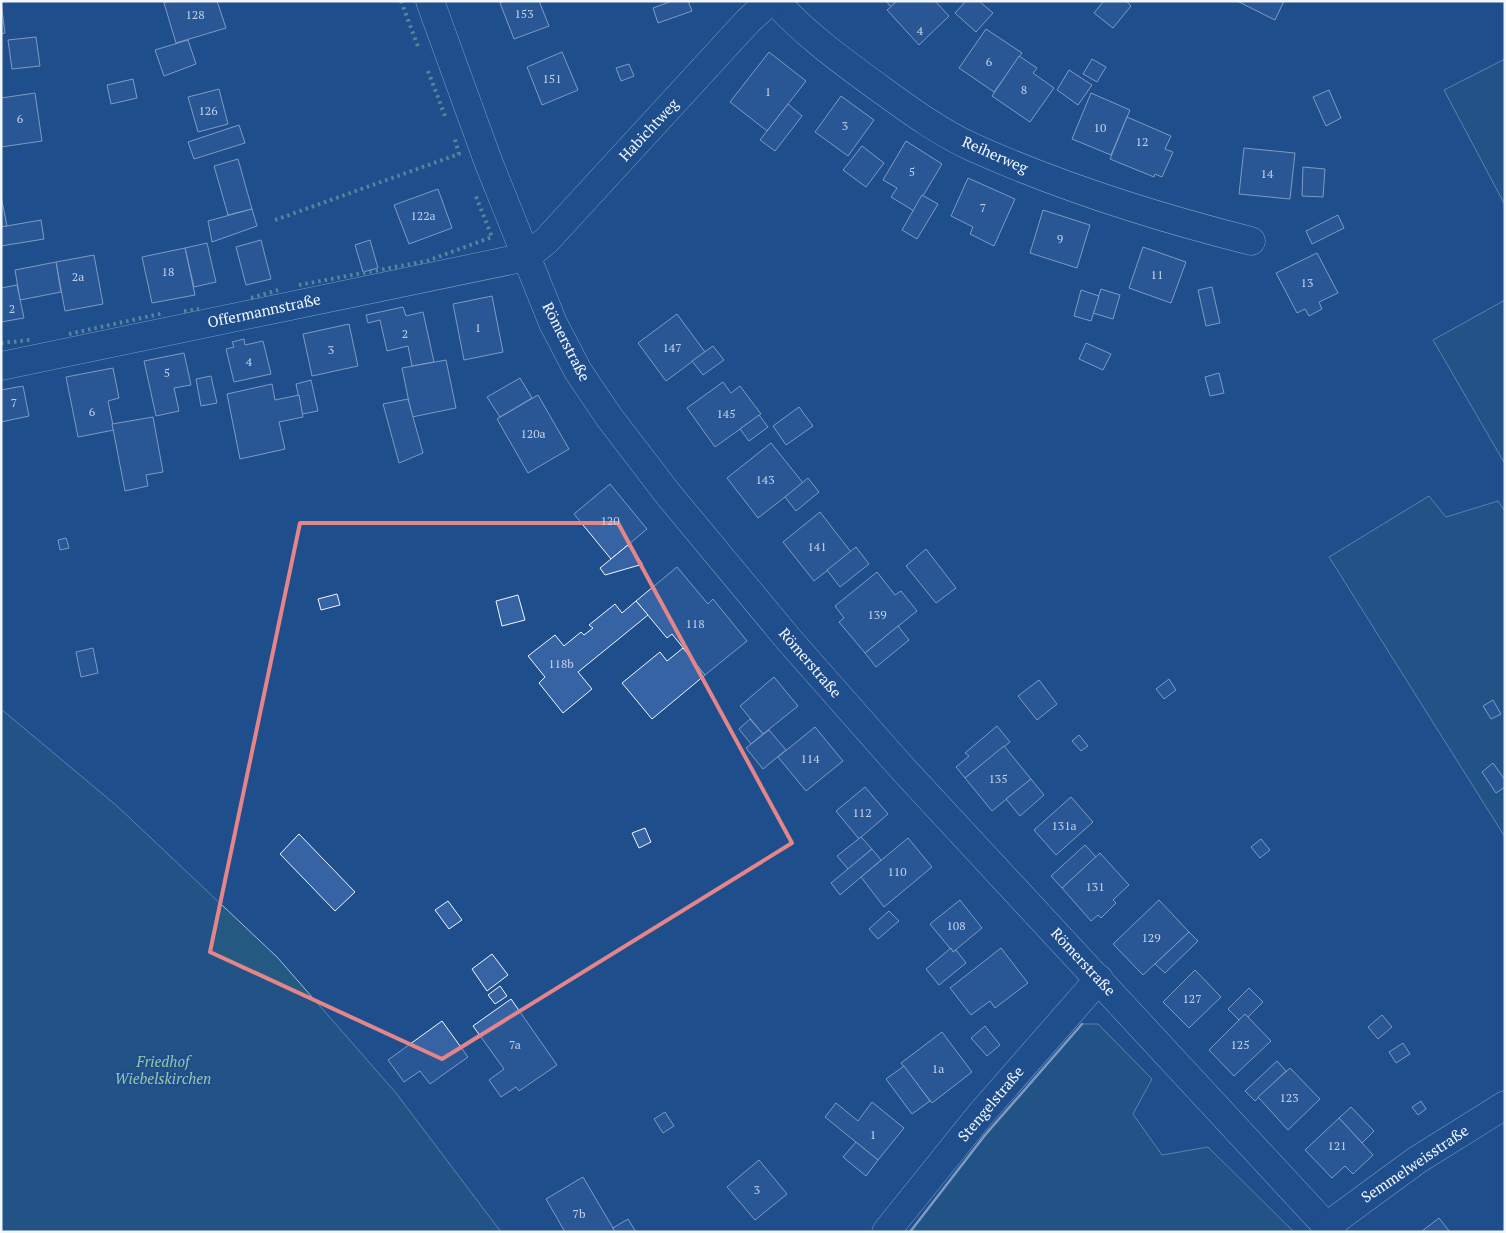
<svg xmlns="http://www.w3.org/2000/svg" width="1506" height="1233" viewBox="0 0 1506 1233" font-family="'PT Serif',serif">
<rect width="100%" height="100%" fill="#1f4e8c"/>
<!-- green -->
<g fill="#245a82" stroke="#a8bbd7">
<polygon points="1505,59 1505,205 1444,90"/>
<polygon points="1505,300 1505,464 1433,340"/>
<polygon points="1429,496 1446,517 1498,501 1505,511 1505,837 1329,557"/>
<polygon points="1,709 117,806 277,957 396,1093 501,1232 1,1232"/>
<polygon points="1082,1024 1098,1024 1152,1079 1133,1114 1162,1155 1208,1147 1294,1232 910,1232 985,1135"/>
</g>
<!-- building -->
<g fill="#3563a3" stroke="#f2f6ff">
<polygon points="169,1 217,1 226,28 176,43 164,3"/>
<polygon points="504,1 539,1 549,26 514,39 500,3"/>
<polygon points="672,1 688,1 692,11 658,23 653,8"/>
<polygon points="886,1 897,1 891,7"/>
<polygon points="897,1 935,1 949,16 919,45 887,10"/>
<polygon points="966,1 979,1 993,13 976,32 955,13"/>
<polygon points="1104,1 1126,1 1131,6 1113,28 1094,13"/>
<polygon points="1237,1 1284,1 1275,20"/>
<polygon points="1,2 5,33 1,34"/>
<polygon points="986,29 1022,53 994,92 959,68"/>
<polygon points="36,37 40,66 12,69 8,40"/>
<polygon points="188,40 196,64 164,76 155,50"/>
<polygon points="562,52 578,90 542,105 527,67"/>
<polygon points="769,52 806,81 767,131 730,102"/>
<polygon points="1019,56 1037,68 1033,73 1054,88 1030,122 992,96"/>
<polygon points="1092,59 1106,67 1097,82 1083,74"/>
<polygon points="629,64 634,76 621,81 616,68"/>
<polygon points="1069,70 1092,85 1078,105 1057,90"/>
<polygon points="133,79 137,98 111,104 107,85"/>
<polygon points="219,89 228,124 198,132 188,97"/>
<polygon points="1329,90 1341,118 1326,126 1313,97"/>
<polygon points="35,93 42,141 1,147 1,98"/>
<polygon points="1091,93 1130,110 1111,155 1072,139"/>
<polygon points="841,96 874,120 848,156 815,132"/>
<polygon points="788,104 802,116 775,151 760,140"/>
<polygon points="1127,117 1171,136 1165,149 1173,152 1162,177 1155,174 1154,177 1110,159"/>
<polygon points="239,125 245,143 194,159 188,142"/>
<polygon points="906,141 942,164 914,211 891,197 897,188 883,180"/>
<polygon points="862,146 884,163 866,187 843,170"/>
<polygon points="1244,148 1295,153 1290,199 1239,194"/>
<polygon points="238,159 252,209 228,215 214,166"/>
<polygon points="1303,167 1325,169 1323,197 1302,196"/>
<polygon points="968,178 1015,199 994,246 970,234 973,227 951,216"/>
<polygon points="438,189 452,228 409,244 394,205"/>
<polygon points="922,195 938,204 917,239 902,230"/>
<polygon points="1,196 7,226 1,227"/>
<polygon points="252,209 257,226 212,242 208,221"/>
<polygon points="1043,210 1090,225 1077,268 1030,253"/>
<polygon points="1338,215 1344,228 1312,244 1306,231"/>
<polygon points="41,220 44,239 1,246 1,227"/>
<polygon points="261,240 271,279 246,285 236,247"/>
<polygon points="370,240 378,268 363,272 355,245"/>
<polygon points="207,243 216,282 194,287 185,248"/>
<polygon points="1143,247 1186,262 1171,303 1129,288"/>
<polygon points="185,248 195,295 152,303 142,257"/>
<polygon points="1317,253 1338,293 1319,302 1322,309 1309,316 1305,309 1297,313 1276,273"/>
<polygon points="94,255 103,304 65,311 56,262"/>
<polygon points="56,262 61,292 20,300 15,270"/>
<polygon points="17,285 24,318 1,322 1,288"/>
<polygon points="1212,287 1220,323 1206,326 1198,290"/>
<polygon points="1101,289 1120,295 1113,319 1093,313"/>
<polygon points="1081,290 1099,296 1091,321 1074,316"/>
<polygon points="492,296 503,352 464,360 453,304"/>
<polygon points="403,307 406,316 423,312 434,362 412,366 408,346 387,351 380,320 368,323 366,315"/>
<polygon points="677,314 705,352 666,381 638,343"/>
<polygon points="349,324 358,366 312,376 303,334"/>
<polygon points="244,339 245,345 263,341 271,374 234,382 226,349 234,347 232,342"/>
<polygon points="1086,343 1111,354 1103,370 1079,359"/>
<polygon points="713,346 724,360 703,375 692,361"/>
<polygon points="184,353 191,385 174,388 179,411 156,416 144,361"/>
<polygon points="446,360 456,408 412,417 402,368"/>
<polygon points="113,368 119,398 108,401 114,430 78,437 66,377"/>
<polygon points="1219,373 1224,393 1210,396 1205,377"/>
<polygon points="211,376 217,403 201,406 196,379"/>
<polygon points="520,378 532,398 500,417 487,397"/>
<polygon points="311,380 318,411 302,414 296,384"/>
<polygon points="723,382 731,393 740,386 761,414 715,447 687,408"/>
<polygon points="272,384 275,400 299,395 303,417 279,422 285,449 240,459 227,394"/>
<polygon points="23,386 29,416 1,422 1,390"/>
<polygon points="538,395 569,449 528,473 497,419"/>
<polygon points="408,399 423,453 399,463 383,404"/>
<polygon points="799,407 813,426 786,445 773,426"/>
<polygon points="759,415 768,427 749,441 740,429"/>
<polygon points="153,417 163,472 146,475 148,486 125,491 112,424"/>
<polygon points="771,443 803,483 758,518 727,478"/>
<polygon points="808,478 819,492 796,511 785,497"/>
<polygon points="610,484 647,529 611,559 574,514"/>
<polygon points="820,512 851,552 814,581 783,542"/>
<polygon points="66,538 69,548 60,550 58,540"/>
<polygon points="628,545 643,564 605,575 600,568"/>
<polygon points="856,547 869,564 840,587 827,570"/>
<polygon points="926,549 956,588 936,603 906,566"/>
<polygon points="677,567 708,604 713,599 747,641 705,675 672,634 667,638 636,601"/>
<polygon points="877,572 895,595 901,591 917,611 865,653 839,622 844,618 835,606"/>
<polygon points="337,594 340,605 321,610 318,599"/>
<polygon points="518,595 525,620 502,626 496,601"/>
<polygon points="636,601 648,615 578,672 592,689 563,713 539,683 545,677 528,656 555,635 564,646 581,632 584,635 593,628 589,625 615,604 622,613"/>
<polygon points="898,626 909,640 876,667 865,653"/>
<polygon points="93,648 98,673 81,677 76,652"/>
<polygon points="683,648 705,675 652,719 622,683 660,652 667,661"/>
<polygon points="774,677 798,706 763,734 740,706"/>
<polygon points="1169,679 1176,690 1164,699 1156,689"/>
<polygon points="1039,680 1057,704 1037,720 1018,696"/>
<polygon points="1493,700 1501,714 1491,719 1483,706"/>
<polygon points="750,719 763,734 751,744 739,729"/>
<polygon points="997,726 1010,742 965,778 956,767 969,756 965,753"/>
<polygon points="815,727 843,761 806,791 778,757"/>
<polygon points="769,730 786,750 763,769 746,748"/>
<polygon points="1079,735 1088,746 1081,751 1072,741"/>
<polygon points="1004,746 1031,779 992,811 965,778"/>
<polygon points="1493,763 1505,780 1505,787 1496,793 1482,772"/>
<polygon points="1031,779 1044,795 1020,816 1006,799"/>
<polygon points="865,787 888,814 859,839 836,811"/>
<polygon points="1071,797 1093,822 1056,855 1034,830"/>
<polygon points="645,828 651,842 639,848 632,833"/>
<polygon points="299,834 355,892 335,911 280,854"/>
<polygon points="861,837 872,849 848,869 837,856"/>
<polygon points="908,838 932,867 884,907 861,877"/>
<polygon points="1261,839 1270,850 1260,858 1251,847"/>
<polygon points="1085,845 1096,857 1062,888 1051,876"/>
<polygon points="872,849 881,860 840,895 831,883"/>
<polygon points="1100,853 1129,885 1113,900 1116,903 1101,918 1098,915 1091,921 1062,888"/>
<polygon points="960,900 982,928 953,952 930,924"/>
<polygon points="1159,900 1189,932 1143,975 1113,944"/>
<polygon points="448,901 462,920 449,929 435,910"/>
<polygon points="889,911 899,921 878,939 869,929"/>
<polygon points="1189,932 1198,941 1165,973 1155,964"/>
<polygon points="951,948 953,952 956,950 966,963 939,985 926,969"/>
<polygon points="1001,948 1028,983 995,1008 990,1001 971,1015 950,988"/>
<polygon points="492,954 508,975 487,991 472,969"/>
<polygon points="1195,970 1221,997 1189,1028 1163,1002"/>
<polygon points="500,986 507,996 495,1004 488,995"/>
<polygon points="1249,988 1263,1002 1248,1017 1245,1014 1239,1020 1228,1009"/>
<polygon points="511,999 557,1065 519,1091 516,1087 501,1097 489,1080 504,1069 473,1026"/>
<polygon points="1245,1014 1271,1041 1234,1076 1209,1050"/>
<polygon points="1382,1015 1392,1027 1378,1039 1368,1027"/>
<polygon points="442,1021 468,1057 430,1084 420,1071 404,1082 388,1060"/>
<polygon points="985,1026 1000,1045 987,1056 971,1038"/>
<polygon points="942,1032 972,1072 932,1103 901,1063"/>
<polygon points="1403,1043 1410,1054 1396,1063 1389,1052"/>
<polygon points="1277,1061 1286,1071 1255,1101 1245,1091"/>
<polygon points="904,1066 930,1101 912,1114 886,1079"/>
<polygon points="1290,1068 1320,1099 1288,1130 1258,1097"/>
<polygon points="1421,1101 1426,1109 1418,1115 1412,1107"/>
<polygon points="872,1102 904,1128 878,1160 825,1117 836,1103 858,1121"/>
<polygon points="1351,1107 1374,1131 1362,1143 1339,1118"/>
<polygon points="665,1112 674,1126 663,1133 654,1119"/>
<polygon points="1339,1118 1373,1155 1353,1174 1345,1166 1332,1178 1305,1150"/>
<polygon points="856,1142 878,1160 866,1176 843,1157"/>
<polygon points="759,1160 787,1194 755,1220 727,1187"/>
<polygon points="583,1177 613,1228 615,1232 565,1232 546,1199"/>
<polygon points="1439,1218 1450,1232 1421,1232"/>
<polygon points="628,1219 636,1232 615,1232 613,1228"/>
</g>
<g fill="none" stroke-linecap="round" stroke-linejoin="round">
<!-- minor casing -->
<g stroke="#f2f6ff" stroke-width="29">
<g id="minor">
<polyline points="430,1 488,161 553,323 578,371 609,417 668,494 790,641 903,769 1332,1232"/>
<path d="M775,1C806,35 842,61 879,88C908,109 939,132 972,147C1061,187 1156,217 1251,241"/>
<polyline points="1,366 526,257 546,241 748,21 770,1"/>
<polyline points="1327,1226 1417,1160 1505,1105"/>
<polyline points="886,1232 980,1115 1099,979"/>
</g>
</g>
<!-- minor -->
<use href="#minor" stroke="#1f4e8c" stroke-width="28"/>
<!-- hedge -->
<g stroke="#97c8a6" stroke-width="4" stroke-dasharray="2.5 4" stroke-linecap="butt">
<polyline points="401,1 419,49"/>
<polyline points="428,71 445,116"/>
<polyline points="275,220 459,154 454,136"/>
<polyline points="299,285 427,261 492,237 475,194"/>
<polyline points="251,298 278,290"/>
<polyline points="184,311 199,309"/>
<polyline points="69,334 164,313"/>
<polyline points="1,343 30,340"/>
</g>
<!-- wall -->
<polyline stroke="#f2f6ff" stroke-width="2.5" points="910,1232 985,1135 1082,1024"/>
</g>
<!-- marked area -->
<path d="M0 0H1506V1233H0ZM300,523H618L792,843L442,1059L210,952Z" fill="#1f4e8c" fill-opacity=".55" fill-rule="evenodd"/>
<path fill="none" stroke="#e38589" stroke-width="4" stroke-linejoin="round" d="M300,523H618L792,843L442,1059L210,952Z"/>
<g text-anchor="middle" stroke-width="4" stroke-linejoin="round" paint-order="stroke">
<!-- number labels -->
<g font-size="12" fill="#c3d1e8">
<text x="524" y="18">153</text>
<text x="195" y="19">128</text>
<text x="920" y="35">4</text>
<text x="989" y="66">6</text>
<text x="552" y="83">151</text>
<text x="1024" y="94">8</text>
<text x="768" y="96">1</text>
<text x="208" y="115">126</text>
<text x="20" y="123">6</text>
<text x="845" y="130">3</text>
<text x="1100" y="132">10</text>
<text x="1142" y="146">12</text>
<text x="912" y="176">5</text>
<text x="1267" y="178">14</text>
<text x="983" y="212">7</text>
<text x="423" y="220">122a</text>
<text x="1060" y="243">9</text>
<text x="168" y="276">18</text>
<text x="1157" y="279">11</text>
<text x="78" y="281">2a</text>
<text x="1307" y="287">13</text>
<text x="12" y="313">2</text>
<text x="478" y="332">1</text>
<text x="405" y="338">2</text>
<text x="672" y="352">147</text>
<text x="331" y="354">3</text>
<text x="249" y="366">4</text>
<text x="167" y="377">5</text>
<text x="14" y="407">7</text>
<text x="92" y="416">6</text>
<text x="726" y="418">145</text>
<text x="533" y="438">120a</text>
<text x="765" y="484">143</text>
<text x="610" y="525">120</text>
<text x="817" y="551">141</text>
<text x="877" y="619">139</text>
<text x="695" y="628">118</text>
<text x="561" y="668">118b</text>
<text x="810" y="763">114</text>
<text x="998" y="783">135</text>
<text x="862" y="817">112</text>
<text x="1064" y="830">131a</text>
<text x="897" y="876">110</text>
<text x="1095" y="891">131</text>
<text x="956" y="930">108</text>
<text x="1151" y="942">129</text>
<text x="1192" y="1003">127</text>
<text x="515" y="1049">7a</text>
<text x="1240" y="1049">125</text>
<text x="938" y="1073">1a</text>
<text x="1289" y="1102">123</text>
<text x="873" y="1139">1</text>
<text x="1337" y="1150">121</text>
<text x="757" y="1194">3</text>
<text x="579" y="1218">7b</text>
</g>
<!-- street labels -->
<g font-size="15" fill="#f2f6ff" stroke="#1f4e8c">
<text transform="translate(649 130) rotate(-47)" y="5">Habichtweg</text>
<text transform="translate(995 155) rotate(24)" y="5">Reiherweg</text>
<text transform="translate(264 311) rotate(-12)" y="5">Offermannstraße</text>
<text transform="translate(566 342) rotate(63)" y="5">Römerstraße</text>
<text transform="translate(810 663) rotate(49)" y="5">Römerstraße</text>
<text transform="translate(1083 962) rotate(47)" y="5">Römerstraße</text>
<text transform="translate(991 1104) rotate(-50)" y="5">Stengelstraße</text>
<text transform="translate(1415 1164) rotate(-34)" y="5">Semmelweisstraße</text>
</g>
<!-- park labels -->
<g font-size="15" font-style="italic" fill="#97c8a6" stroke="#1f4e8c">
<text x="163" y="1067">Friedhof<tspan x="163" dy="17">Wiebelskirchen</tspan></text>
</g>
</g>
<!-- border -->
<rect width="1506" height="1233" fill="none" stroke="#f2f6ff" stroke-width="5"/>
</svg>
